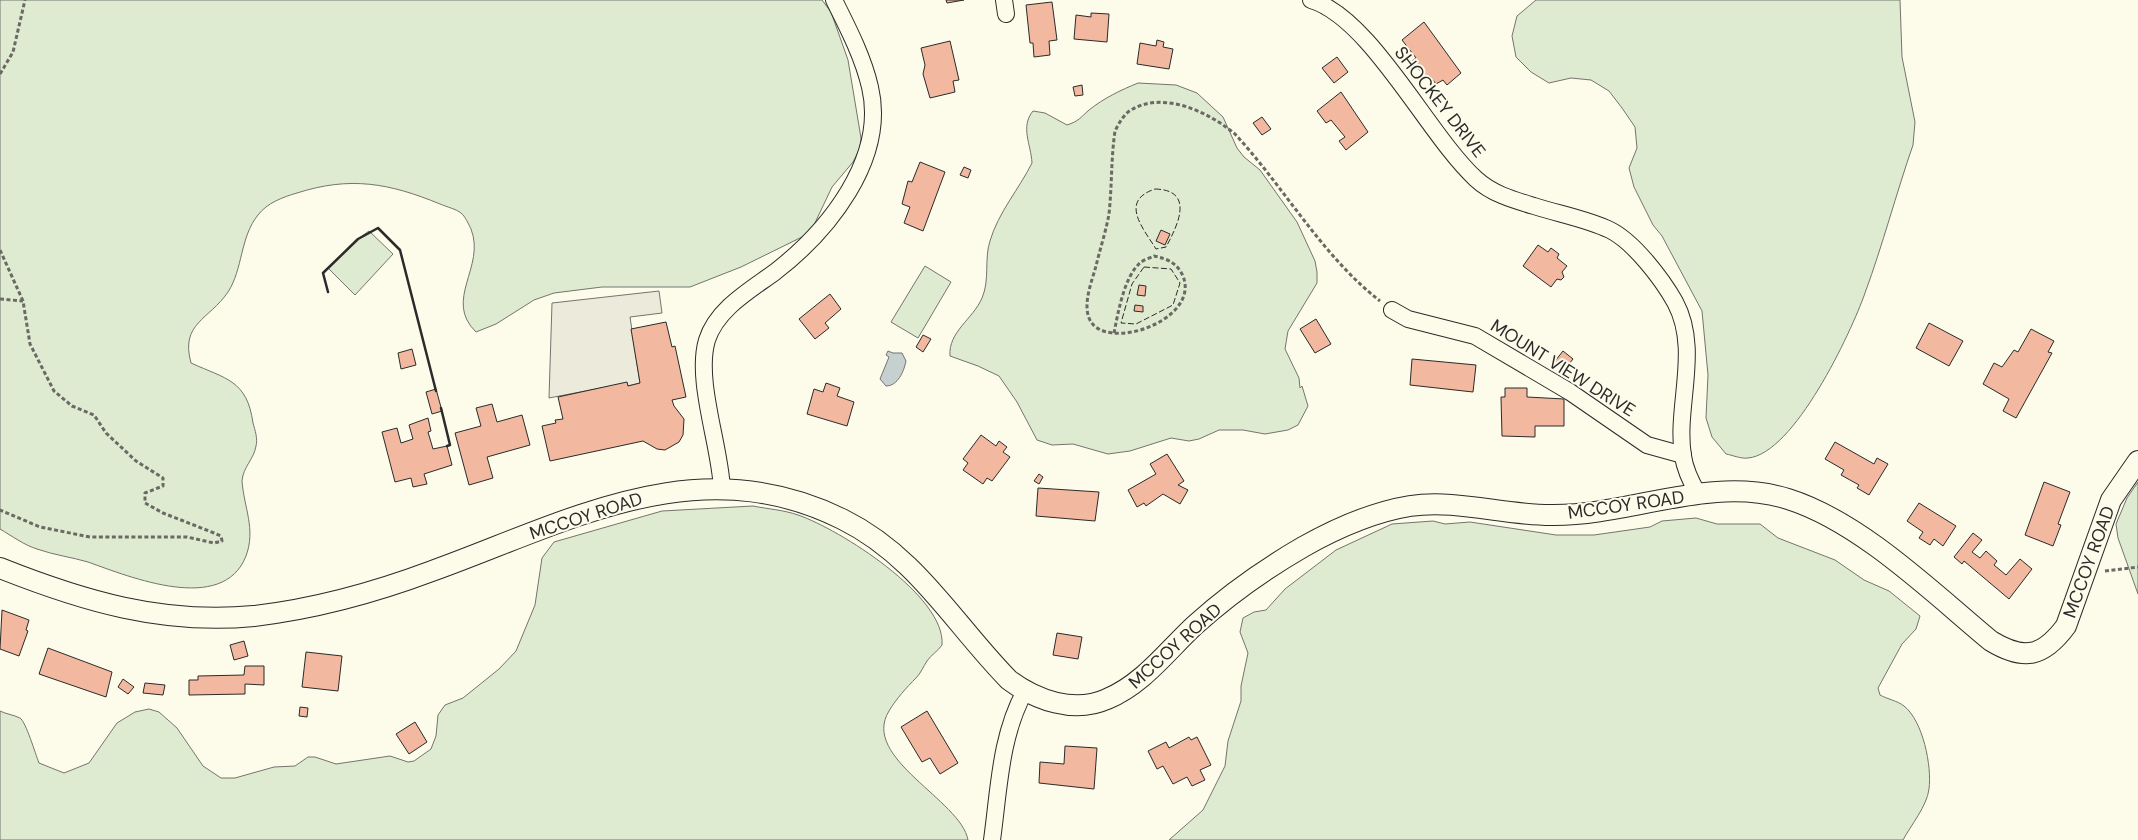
<svg xmlns="http://www.w3.org/2000/svg" width="2138" height="840" viewBox="0 0 2138 840" font-family="'DM Sans',sans-serif">
<rect width="100%" height="100%" fill="#fdfbea"/>
<!-- green -->
<g fill="#deebd1" stroke="#74746e">
<path d="M0,0H822L831,12L848,60L861,138L860,148L853,162L832,187L813,227L804,236L741,267L690,287H602L554,293L534,300L496,324L476,332C443,300 486,267 471,229C469,225 465,216 461,213C456,209 447,207 440,204C389,183 350,176 297,193C283,197 267,203 258,215C240,237 243,269 228,292C209,320 180,323 191,363C226,379 247,380 253,423C255,430 258,439 256,446C254,459 243,467 242,481C244,508 256,529 246,556C223,615 130,577 88,562C71,557 54,555 37,549C24,545 12,536 0,529Z"/>
<path d="M1536,0H1900L1902,57L1915,122L1913,145C1896,194 1883,244 1865,293C1851,333 1794,454 1748,458C1741,459 1732,455 1726,454L1712,437L1706,418L1708,375L1702,311L1662,236L1653,225L1634,187L1629,168L1637,148L1635,127L1622,108L1609,91L1591,80L1571,78L1549,83L1531,72L1516,57L1512,36L1517,16Z"/>
<path d="M1138,83L1176,85L1197,93L1223,117L1237,148L1244,157L1260,170L1297,222L1315,261L1317,272V283L1288,331L1285,349L1299,378L1300,388L1302,386L1308,406L1298,425L1288,430L1265,434L1243,430H1219L1199,439L1189,441L1171,438L1130,451L1108,454L1073,444L1052,445L1037,440L1017,402L999,376L978,366L950,356C948,332 973,319 982,298C990,280 984,259 990,241C998,213 1019,189 1032,163C1031,144 1020,127 1033,111L1045,113L1067,125C1079,121 1080,118 1089,110C1104,98 1121,90 1138,83Z"/>
<polygon points="369,231 393,254 355,295 328,268 358,239"/>
<polygon points="925,266 951,282 918,338 891,322"/>
<polygon points="2138,482 2138,594 2118,538 2116,524 2127,498"/>
<path d="M753,506C768,509 784,510 798,515C839,529 946,596 942,645C938,651 931,655 927,661C923,667 921,673 916,678C907,687 896,699 889,711C860,758 961,800 968,840H0V711C6,714 14,715 20,718C26,722 35,753 39,763L64,773L89,763L117,723L135,712L149,709L159,712L177,728L203,766L221,778H235L274,767L295,766L308,757H315L336,764L390,756L408,762L414,761L431,749L436,736L438,715L445,705L463,698L499,669L516,651L535,605L542,558L554,542L662,511Z"/>
<path d="M1696,518L1717,524H1760L1778,538L1835,560L1864,580L1889,591L1920,616L1916,629L1902,644L1878,688L1880,695C1887,699 1898,701 1904,706C1923,721 1932,766 1929,789C1927,806 1911,825 1903,840H1169L1203,810L1225,766L1228,741L1241,701V686L1248,653L1240,632L1243,618L1254,612L1266,610L1285,589L1336,550L1392,524L1433,521L1445,524L1470,522L1556,535H1594L1650,527L1662,521Z"/>
</g>
<!-- parking -->
<polygon fill="#eceadb" stroke="#74746e" points="659,291 662,313 630,317 640,383 628,386 627,383 549,398 552,303"/>
<!-- water -->
<path fill="#c7d0d0" stroke="#74746e" d="M888,351L893,353H902L906,361C904,371 898,386 886,386L880,379L889,357L886,355Z"/>
<!-- building -->
<g fill="#f2b8a0" stroke="#2b2b2b">
<polygon points="946,0 964,0 947,3"/>
<polygon points="1052,2 1057,40 1049,41 1050,55 1034,57 1033,43 1030,43 1026,5"/>
<polygon points="1091,13 1109,14 1107,42 1074,39 1076,15 1091,17"/>
<polygon points="1424,22 1461,73 1447,85 1443,80 1436,84 1430,76 1426,78 1412,61 1416,58 1402,40"/>
<polygon points="1157,40 1164,42 1163,47 1173,49 1169,69 1137,64 1140,43 1156,46"/>
<polygon points="950,41 959,80 953,81 955,92 930,98 923,74 925,65 921,48"/>
<polygon points="1337,57 1348,72 1334,83 1322,68"/>
<polygon points="1082,85 1083,95 1075,96 1073,87"/>
<polygon points="1341,92 1368,132 1346,150 1339,141 1345,137 1331,120 1326,123 1317,111"/>
<polygon points="1262,117 1271,129 1262,135 1253,123"/>
<polygon points="920,162 945,172 923,231 904,223 910,207 902,204 908,181 912,182"/>
<polygon points="964,167 971,170 968,178 960,175"/>
<polygon points="1161,230 1170,234 1165,245 1156,241"/>
<polygon points="1538,245 1548,252 1551,248 1559,254 1557,258 1567,266 1562,272 1564,277 1561,280 1557,279 1551,287 1523,266"/>
<polygon points="1139,285 1146,286 1145,296 1137,295"/>
<polygon points="830,294 841,309 825,323 829,328 815,339 799,319"/>
<polygon points="1135,305 1143,306 1143,312 1134,311"/>
<polygon points="1316,319 1331,344 1315,353 1300,329"/>
<polygon points="666,322 672,347 675,346 686,397 672,400 674,406 684,419 683,435 679,442 665,450 657,449 643,441 550,461 542,426 556,423 555,420 563,419 558,397 627,382 628,386 640,383 631,329"/>
<polygon points="1929,323 1963,341 1949,366 1916,348"/>
<polygon points="2031,329 2054,341 2048,352 2052,353 2016,418 2003,411 2009,399 1983,384 1994,363 2002,367 2014,350 2018,352"/>
<polygon points="923,335 931,339 923,352 916,347"/>
<polygon points="412,349 416,365 401,369 398,353"/>
<polygon points="1563,351 1573,359 1565,369 1555,361"/>
<polygon points="1412,359 1476,365 1473,392 1410,385"/>
<polygon points="826,383 840,388 837,396 854,402 847,426 807,414 814,389 823,392"/>
<polygon points="1505,388 1527,388 1527,397 1564,399 1564,426 1535,426 1535,437 1502,436 1501,397 1505,397"/>
<polygon points="436,389 442,411 432,414 426,392"/>
<polygon points="492,404 497,422 522,415 530,445 487,457 493,478 469,485 455,433 481,426 476,408"/>
<polygon points="428,418 431,431 428,432 433,449 447,446 452,465 424,474 427,484 413,487 411,478 395,482 382,432 397,428 401,443 413,439 409,425"/>
<polygon points="981,435 996,446 999,441 1007,447 1003,452 1010,457 992,481 987,478 983,484 963,470 968,463 963,459"/>
<polygon points="1835,442 1874,464 1877,458 1888,464 1869,495 1857,488 1859,485 1841,475 1844,470 1825,459"/>
<polygon points="1167,454 1184,481 1178,485 1188,490 1180,504 1163,494 1146,506 1144,503 1137,507 1128,490 1156,474 1150,464"/>
<polygon points="1039,474 1043,477 1039,484 1034,481"/>
<polygon points="2044,482 2070,492 2058,524 2061,525 2053,546 2025,535"/>
<polygon points="1038,488 1099,492 1095,521 1036,516"/>
<polygon points="1919,503 1956,526 1943,546 1934,539 1930,545 1919,538 1923,532 1907,521"/>
<polygon points="1973,533 1982,540 1972,552 1980,558 1986,551 1997,561 1994,565 2006,575 2020,559 2032,569 2009,599 1964,561 1962,564 1954,557"/>
<polygon points="2,610 29,620 26,630 28,631 19,656 0,649"/>
<polygon points="1057,633 1082,637 1078,659 1053,655"/>
<polygon points="244,641 248,656 234,660 230,645"/>
<polygon points="48,648 112,672 106,697 39,674"/>
<polygon points="306,652 342,656 338,691 302,687"/>
<polygon points="245,666 264,666 264,685 245,684 245,694 189,695 189,680 198,680 198,676 244,675"/>
<polygon points="123,679 134,687 128,694 118,687"/>
<polygon points="145,683 165,685 163,695 143,693"/>
<polygon points="300,707 308,708 307,717 299,716"/>
<polygon points="927,711 958,763 940,774 930,758 922,762 901,727"/>
<polygon points="415,722 427,742 409,754 396,734"/>
<polygon points="1189,737 1191,740 1197,737 1211,765 1200,770 1205,780 1192,786 1187,777 1173,784 1163,766 1157,769 1148,751 1166,742 1169,748"/>
<polygon points="1065,746 1097,748 1094,789 1039,783 1040,762 1064,764"/>
</g>
<g fill="none" stroke-linecap="round" stroke-linejoin="round">
<!-- minor casing -->
<g stroke="#2b2b2b" stroke-width="18">
<g id="minor">
<polyline points="1004,0 1006,14"/>
<path d="M1311,0C1371,18 1428,135 1476,179C1492,194 1514,200 1534,206C1559,214 1587,219 1610,230C1634,242 1662,279 1675,302C1701,350 1675,406 1683,456C1685,470 1691,482 1698,494"/>
<polyline points="1392,310 1408,319 1475,336 1570,392 1647,445 1683,455"/>
<path d="M722,489C720,445 695,380 707,340C717,309 749,291 775,272C828,231 887,159 870,87C863,57 848,28 834,0"/>
<path d="M992,840C999,790 1000,736 1025,691"/>
</g>
</g>
<!-- tertiary casing -->
<g stroke="#2b2b2b" stroke-width="22">
<path id="tertiary" d="M0,568C83,601 163,625 254,616C314,609 376,592 432,571C568,522 697,447 842,519C917,556 953,623 1009,680C1036,700 1074,714 1107,699C1143,684 1167,651 1195,625C1227,596 1265,569 1303,547C1335,529 1373,512 1410,506C1458,499 1506,516 1554,515C1632,515 1711,475 1788,499C1861,522 1933,593 1991,641C2024,661 2043,657 2066,626L2111,500L2138,461"/>
</g>
<!-- path -->
<g stroke="#6a6964" stroke-width="3" stroke-dasharray="4 2.5" stroke-linecap="butt">
<polyline points="0,74 13,52 25,0"/>
<polyline points="0,250 23,301 30,344 54,391 72,406 94,415 106,433 136,461 163,478 163,486 145,493 145,503 163,513 214,533 221,536 222,541 214,543 187,537 90,537 40,527 0,510"/>
<polyline points="0,299 23,301"/>
<path d="M1114,333C1118,313 1124,277 1140,263C1143,260 1150,258 1154,256C1168,259 1177,263 1183,276C1201,321 1103,354 1089,318C1083,302 1092,281 1096,266C1100,249 1106,231 1109,214C1112,186 1111,158 1115,131C1119,123 1124,114 1131,110C1164,90 1210,113 1235,134C1284,187 1323,257 1380,301"/>
<polyline points="2105,571 2138,567"/>
</g>
<!-- minor -->
<use href="#minor" stroke="#fdfbea" stroke-width="16"/>
<!-- tertiary -->
<use href="#tertiary" stroke="#fdfbea" stroke-width="20"/>
<!-- fence -->
<g stroke="#2b2b2b" stroke-width="1" stroke-dasharray="6 2.5" stroke-linecap="butt">
<path d="M1155,189C1195,190 1178,225 1166,247L1156,249C1143,228 1119,201 1155,189Z"/>
<polygon points="1144,267 1171,269 1180,283 1173,305 1136,324 1121,323 1132,284"/>
</g>
<!-- wall -->
<g stroke="#2b2b2b" stroke-width="2.5">
<polyline points="328,292 323,273 358,239 378,228 400,250 436,391"/>
<polyline points="441,408 450,445 447,446"/>
</g>
</g>
<g text-anchor="middle" stroke-width="4" stroke-linejoin="round" paint-order="stroke">
<!-- street labels -->
<g font-size="18" fill="#2b2b2b" stroke="#fdfbea">
<text transform="translate(1440 102) rotate(52)" y="6">SHOCKEY DRIVE</text>
<text transform="translate(1563 368) rotate(32)" y="6">MOUNT VIEW DRIVE</text>
<text transform="translate(1626 505) rotate(-8)" y="6">MCCOY ROAD</text>
<text transform="translate(586 516) rotate(-18)" y="6">MCCOY ROAD</text>
<text transform="translate(2089 562) rotate(-70)" y="6">MCCOY ROAD</text>
<text transform="translate(1175 646) rotate(-42)" y="6">MCCOY ROAD</text>
</g>
</g>
</svg>
